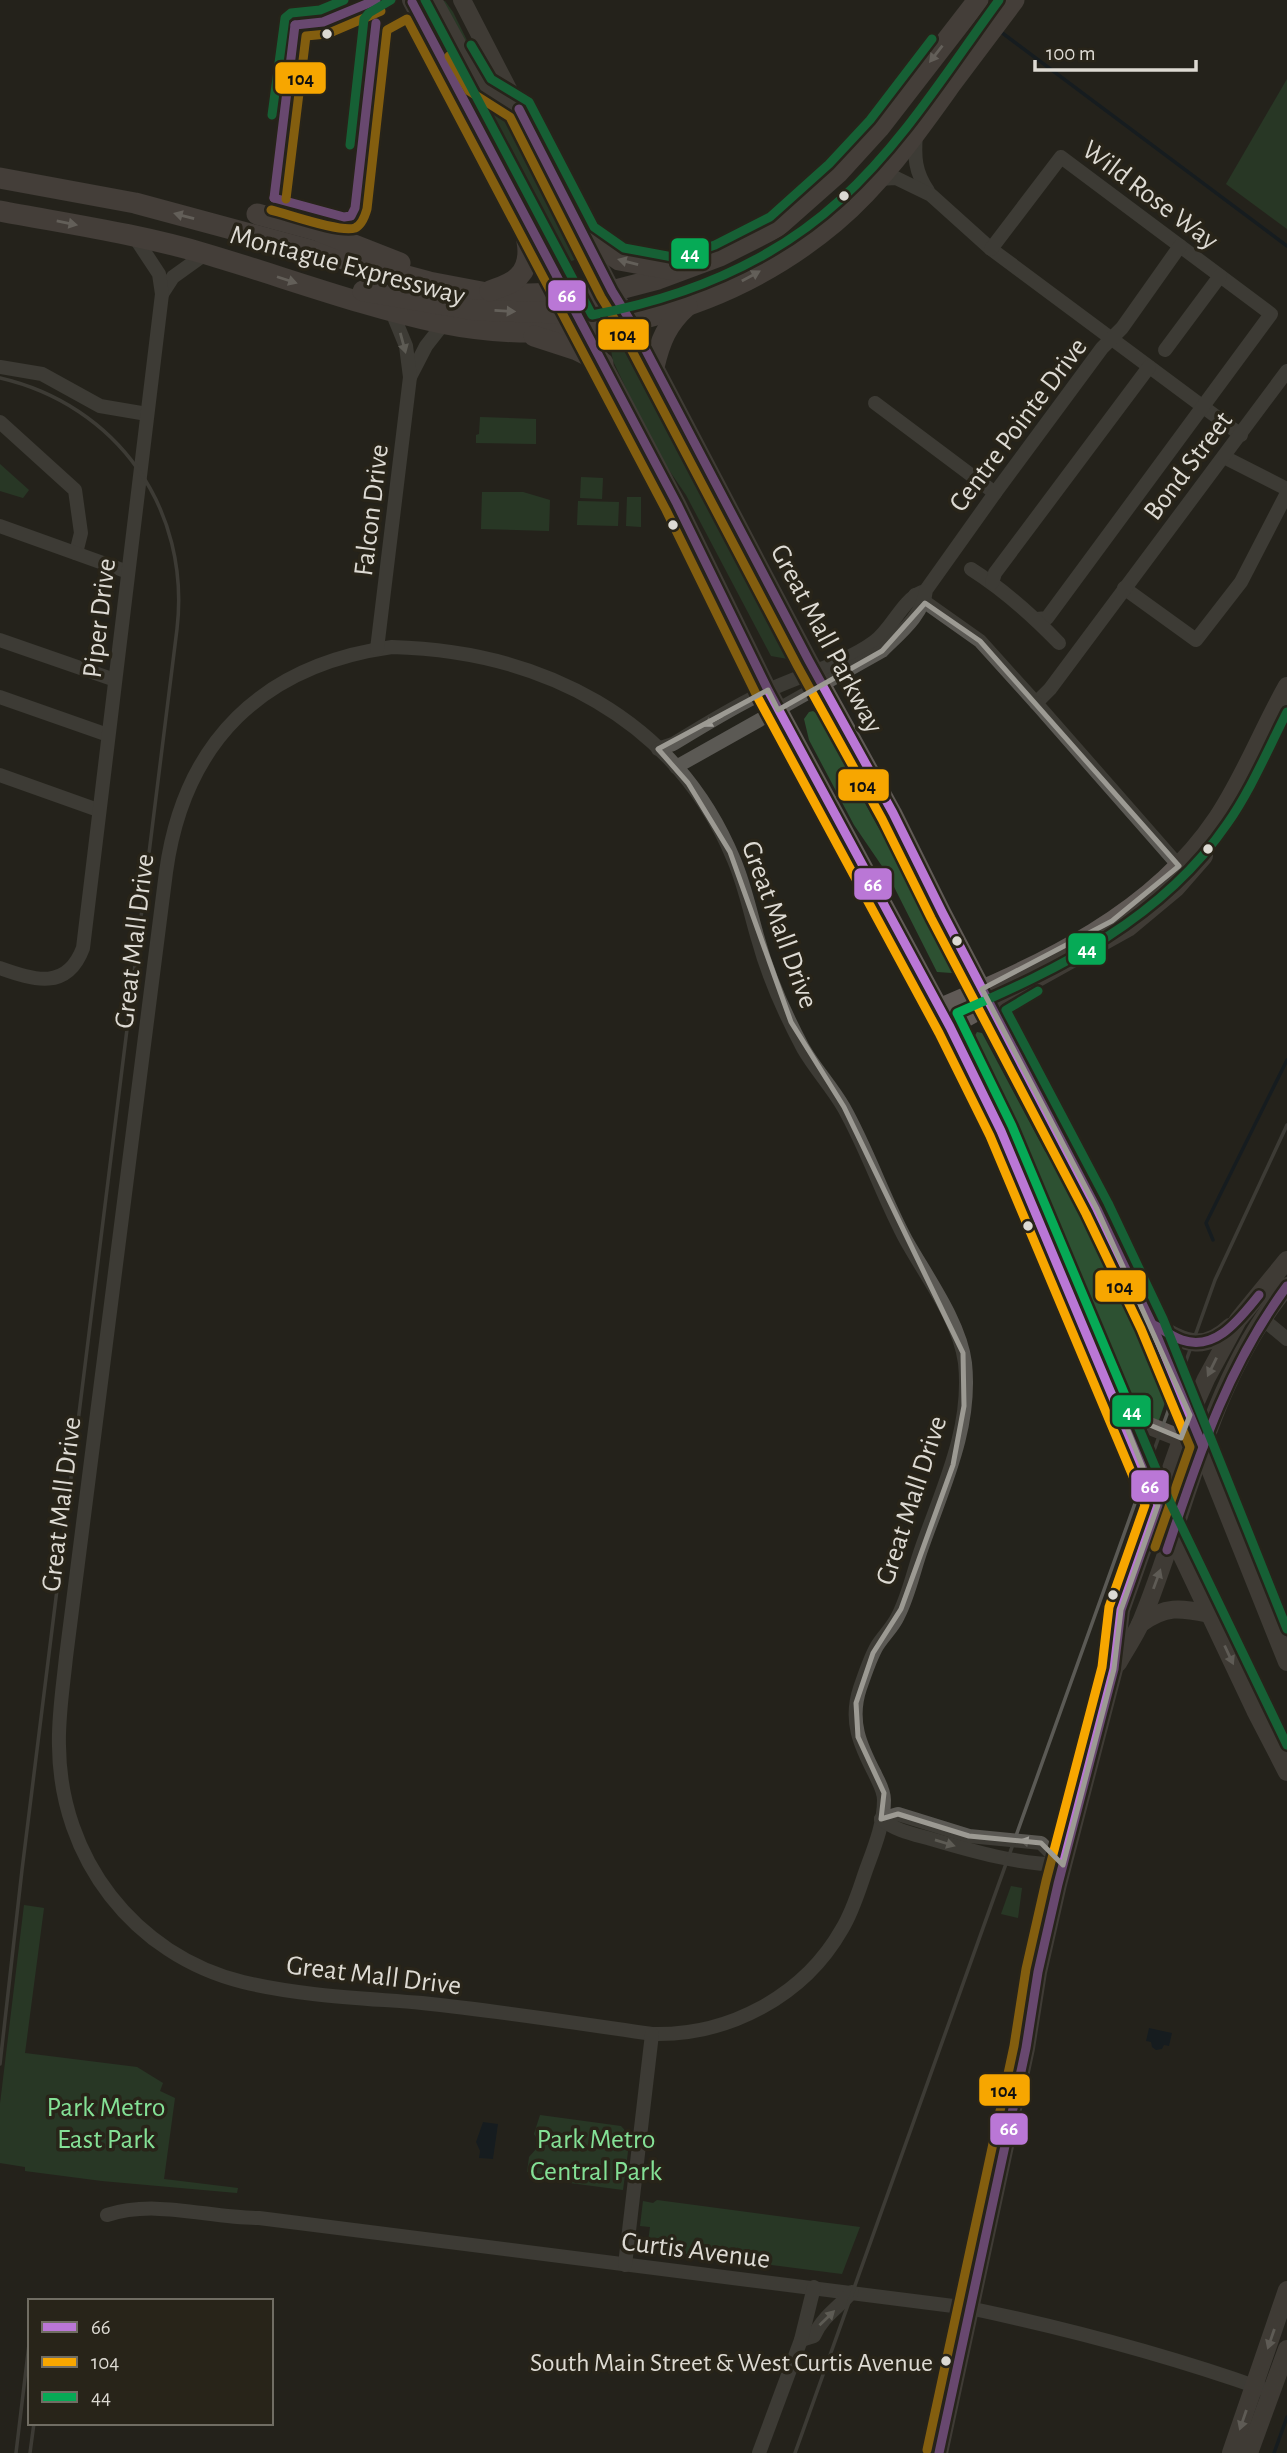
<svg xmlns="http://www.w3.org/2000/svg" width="1287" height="2453" viewBox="0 0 1287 2453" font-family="'Alegreya Sans',sans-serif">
<rect width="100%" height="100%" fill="#24231c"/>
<!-- green -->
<g fill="#2d5132">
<polygon points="445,1 453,12 492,91 515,123 568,225 574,239 577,259 569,262 562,260 553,251 424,8 428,5"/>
<polygon points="1287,79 1287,229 1226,184"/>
<polygon points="617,346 621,346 624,350 711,515 735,543 758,586 785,638 788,659 771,656 686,495 656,451 613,361 611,350"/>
<polygon points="480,417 536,419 536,444 476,443 476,435 479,434"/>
<polygon points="0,464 29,490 23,498 0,491"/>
<polygon points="581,477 603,478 602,499 580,498"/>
<polygon points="482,492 523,492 550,500 549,531 481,529"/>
<polygon points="627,497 641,497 641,527 626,526"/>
<polygon points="578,501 619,502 618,526 577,525"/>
<path d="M813,711L819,715C838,752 857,789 877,825C901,866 956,924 952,973L937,972L888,875L854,825L809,740L804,719L809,712Z"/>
<polygon points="977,1032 982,1033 1045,1151 1069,1177 1082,1197 1116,1271 1168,1394 1158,1423 1138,1413 1121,1369 1087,1295 1067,1259 1014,1131 978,1056 973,1039"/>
<polygon points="1011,1886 1022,1888 1018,1918 1001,1914"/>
<polygon points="24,1905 44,1908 25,2053 137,2067 163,2083 160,2091 175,2098 164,2179 238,2188 237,2193 102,2181 25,2171 25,2167 0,2163 0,2104"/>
<polygon points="540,2115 621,2126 630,2136 623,2190 570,2183 570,2178 527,2172 529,2157 537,2148 538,2140 534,2134"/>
<polygon points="657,2200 860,2227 842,2274 647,2249 650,2227 640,2226 643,2201 653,2203"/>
</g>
<!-- water -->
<g fill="#061525">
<polygon points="1149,2028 1172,2033 1169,2046 1164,2045 1162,2049 1156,2050 1152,2047 1151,2042 1146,2041"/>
<polygon points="483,2122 498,2124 493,2159 479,2158 480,2151 476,2142"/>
</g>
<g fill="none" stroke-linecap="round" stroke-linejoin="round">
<!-- stream -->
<g stroke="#061525" stroke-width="3.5">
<polyline points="1001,32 1287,246"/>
<polyline points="1213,1240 1206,1223 1287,1060"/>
<polyline points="1274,2453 1287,2417"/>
</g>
<!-- minor -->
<g stroke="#5b5954" stroke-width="14">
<path d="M916,134C914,157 915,172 928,191"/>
<polyline points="878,179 896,178 931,195 991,249 1241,435"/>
<polyline points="991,249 1061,157 1271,314 1047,618 1037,619"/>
<polyline points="162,294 173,277 205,254"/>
<polyline points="1165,350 1220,276"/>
<polyline points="0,367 42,374 100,406 147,414"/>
<polyline points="410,377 426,346 444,323"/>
<polyline points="875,403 995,493"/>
<polyline points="0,422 75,490 81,533 76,553"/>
<polyline points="1224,457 1287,489"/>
<polyline points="0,526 128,572"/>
<path d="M971,569C1004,590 1032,615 1059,643"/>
<polyline points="992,583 995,573 1149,367"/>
<polyline points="1124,588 1196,640 1241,582 1287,493"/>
<polyline points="915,595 980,641 1036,703 1050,689 1287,371"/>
<polyline points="0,640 115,680"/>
<path d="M392,647C540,651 675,717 734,860C745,886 750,912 758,939C768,976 785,1014 803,1048C815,1069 832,1087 844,1108C868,1151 883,1197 906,1240C926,1276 960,1322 965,1363C972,1428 943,1487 922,1547C914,1569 909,1595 898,1616C893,1627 884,1635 877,1646C870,1658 865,1674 860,1688C849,1721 860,1745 875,1774C879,1783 884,1790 884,1800C884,1824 874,1848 866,1870C859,1890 853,1911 842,1929C804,1996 729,2036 652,2034C576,2023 499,2011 422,2003C363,1998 301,1996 243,1982C134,1955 60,1858 59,1746C58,1717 63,1687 66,1657L166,872C184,741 263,665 392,647Z"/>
<polyline points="377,649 410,377 406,346 392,312"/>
<polyline points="0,697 108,735"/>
<polyline points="1036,703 1179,866"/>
<path d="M658,749L673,744C703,726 734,706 767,691C800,675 844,664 874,642C892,629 902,600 922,592"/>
<path d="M676,767L882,651C899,634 924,614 926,590L995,493L1102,348L1122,328L1180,246"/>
<polyline points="0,775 98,810"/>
<path d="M0,968C34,980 67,991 83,948L162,294L159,274L134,236"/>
<polyline points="1264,1320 1287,1339"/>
<polyline points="881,1819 898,1814 969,1836 1041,1843 1063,1865"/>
<path d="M881,1819C896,1831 913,1834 931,1839C975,1852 1017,1864 1063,1865"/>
<path d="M107,2215C156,2199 208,2218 259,2218L969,2308C1069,2329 1167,2355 1263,2389"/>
<polyline points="625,2265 652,2034"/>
<path d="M801,2340L814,2336C822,2317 839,2307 852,2292"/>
<polyline points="759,2453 801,2340 814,2287"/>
</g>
<!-- major -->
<g stroke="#605a56" stroke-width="18">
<polyline points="411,0 677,504 768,690 950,1027 1001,1131 1158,1505 1255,1710 1287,1772"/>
<polyline points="433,0 478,82 519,109"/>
<polyline points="462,0 612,291 631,322 809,661 893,813 942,912 1097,1209 1152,1324 1287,1662"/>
<path d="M940,1007C1043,963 1152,915 1217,818C1245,776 1262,730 1287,686"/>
<polyline points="950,1027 1128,928 1176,888 1204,856"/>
<path d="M1152,1324C1183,1341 1201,1354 1230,1327"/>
<polyline points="1116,1403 1147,1425 1190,1442"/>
<path d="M1140,1624C1166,1605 1180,1608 1210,1614"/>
<path d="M1118,1663C1125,1650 1135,1636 1141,1622C1188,1509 1208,1382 1287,1286"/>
<polyline points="939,2453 1026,2048 1038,1972 1058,1884 1114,1669 1121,1610 1190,1415 1206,1379 1238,1320 1287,1260"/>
<polyline points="1231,2453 1287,2290"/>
<polyline points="1249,2453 1287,2349"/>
</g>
<!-- highway -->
<g stroke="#6a5f5d" stroke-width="21">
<polyline points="0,178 135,203 429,282 487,293 529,294 612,291 658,279 720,256 777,227 838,173 879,128 978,0"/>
<path d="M0,211C69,224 139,234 206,254C284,277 361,306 441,323C578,351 728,312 835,222C881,183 916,133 951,84C972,56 993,28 1014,0"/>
<polyline points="257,214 316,230 400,263"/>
<polyline points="584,235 619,260 674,270"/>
<polyline points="363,291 474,310 558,313 575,310 608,293"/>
<path d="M490,291C500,287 512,284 519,276C539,256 520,219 515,196"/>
<polyline points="534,336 577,350 603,363"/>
<path d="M654,367C660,341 667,324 687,306"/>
</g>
<!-- rail -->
<g stroke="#5b5a55" stroke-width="3.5">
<path d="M0,378C117,405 191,509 177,629L22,1870L0,2064"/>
<polyline points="16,2453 30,2336"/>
<polyline points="30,2453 34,2423"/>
<polyline points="795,2453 1215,1280 1287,1125"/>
</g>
<!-- bus-1 casing -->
<g stroke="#282419" stroke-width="14">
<g id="bus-1">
<polyline points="412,2 677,504 768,690 950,1027 1001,1131 1158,1505 1121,1610 1114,1669 1058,1884 1038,1972 1026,2048 939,2453"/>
<polyline points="295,25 323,22 376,0"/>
<polyline points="519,109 612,291 631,322 809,661 893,813 942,912 1097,1209 1152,1324 1203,1447"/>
<polyline points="274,198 344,217 351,216 355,208 376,23"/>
<polyline points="274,198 295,25"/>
<path d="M1152,1324C1162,1329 1171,1336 1182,1340C1216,1352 1240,1318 1259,1295"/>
<path d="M1167,1550C1199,1455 1227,1367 1287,1286"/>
</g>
</g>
<!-- bus-2 casing -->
<g stroke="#282419" stroke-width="14">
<g id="bus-2">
<polyline points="449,56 469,91 510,117 601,297 620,328 798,667 882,819 931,918 1086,1214 1141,1329 1190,1447 1155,1547"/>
<polyline points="286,199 306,36 327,34 381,11"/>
<path d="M271,210C288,214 340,233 355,228C362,225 365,216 367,209L387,30L407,19L666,510L757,696L939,1033L990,1136L1145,1505L1109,1607L1102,1667L1046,1881L1026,1969L1014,2046L927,2450"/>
</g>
</g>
<!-- bus-3 casing -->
<g stroke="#282419" stroke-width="14">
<g id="bus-3">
<path d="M425,0L592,315C683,298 770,264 840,200C903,143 949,68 999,0"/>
<polyline points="471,45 491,79 529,102 594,227 624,248 678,258 715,245 770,217 829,164 870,120 932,39"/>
<polyline points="272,115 285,18 291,13 320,10 344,0"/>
<polyline points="350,145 364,19 369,13 391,0"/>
<path d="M1287,712C1268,749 1251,790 1227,824C1162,919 1059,969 957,1013L1012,1126L1169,1500L1287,1745"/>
<polyline points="1038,991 1006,1010 1108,1203 1163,1319 1287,1629"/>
</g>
</g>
<!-- bus-1 -->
<use href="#bus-1" stroke="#ba77d6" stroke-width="9"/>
<!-- bus-2 -->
<use href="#bus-2" stroke="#f7a600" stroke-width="9"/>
<!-- bus-3 -->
<use href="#bus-3" stroke="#06aa56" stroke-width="9"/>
</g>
<!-- one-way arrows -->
<defs><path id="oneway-solid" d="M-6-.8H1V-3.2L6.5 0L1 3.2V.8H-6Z" transform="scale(1.75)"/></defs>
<g fill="#afa9a4">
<use href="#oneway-solid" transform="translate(936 54) rotate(128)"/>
<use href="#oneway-solid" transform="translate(184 216) rotate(-165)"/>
<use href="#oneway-solid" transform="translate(67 223) rotate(11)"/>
<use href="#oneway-solid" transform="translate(628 262) rotate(-165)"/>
<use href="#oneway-solid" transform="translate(751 276) rotate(-29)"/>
<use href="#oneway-solid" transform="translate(287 280) rotate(18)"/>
<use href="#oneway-solid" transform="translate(505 311) rotate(3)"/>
</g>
<g fill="#a2a09a">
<use href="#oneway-solid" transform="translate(403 343) rotate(75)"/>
<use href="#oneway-solid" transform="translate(713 721) rotate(150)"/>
<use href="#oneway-solid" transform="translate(1030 1842) rotate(-170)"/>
<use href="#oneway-solid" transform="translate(945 1843) rotate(17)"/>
<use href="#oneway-solid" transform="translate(827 2318) rotate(-44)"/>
</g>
<g fill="#a5a09b">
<use href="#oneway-solid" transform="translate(1212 1367) rotate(116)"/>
<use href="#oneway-solid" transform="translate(1157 1579) rotate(-70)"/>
<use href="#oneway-solid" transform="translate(1229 1655) rotate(65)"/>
<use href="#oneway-solid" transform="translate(1271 2339) rotate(109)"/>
<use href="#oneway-solid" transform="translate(1243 2420) rotate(109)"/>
</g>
<!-- marked area -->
<path d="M0 0H1287V2453H0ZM925,603L980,641L1179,866L1112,921L982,989L1097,1209L1190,1415L1181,1438L1121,1413L1158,1505L1121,1610L1114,1669L1063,1865L1041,1843L969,1836L898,1814L881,1819L884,1793L858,1737L856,1703L873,1653L901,1609L953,1465L964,1406L963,1353L844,1107L791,1022L730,852L688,783L658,749L768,690L778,710L882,651Z" fill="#24231c" fill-opacity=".55" fill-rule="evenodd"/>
<path fill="none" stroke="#9c9a93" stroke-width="5" stroke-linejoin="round" d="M925,603L980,641L1179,866L1112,921L982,989L1097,1209L1190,1415L1181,1438L1121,1413L1158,1505L1121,1610L1114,1669L1063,1865L1041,1843L969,1836L898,1814L881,1819L884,1793L858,1737L856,1703L873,1653L901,1609L953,1465L964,1406L963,1353L844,1107L791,1022L730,852L688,783L658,749L768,690L778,710L882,651Z"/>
<!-- markers -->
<g fill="#dddad3" stroke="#282419" stroke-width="2.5">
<circle cx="327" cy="34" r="6"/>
<circle cx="844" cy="196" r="6"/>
<circle cx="673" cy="525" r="6"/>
<circle cx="1208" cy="849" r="6"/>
<circle cx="957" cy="941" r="6"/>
<circle cx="1028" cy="1226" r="6"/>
<circle cx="1113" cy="1595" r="6"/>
<circle cx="946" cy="2361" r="6"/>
</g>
<g text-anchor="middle" stroke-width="7" stroke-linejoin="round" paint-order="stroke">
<!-- bus labels -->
<g font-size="26" fill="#dddad3" stroke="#282419" text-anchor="end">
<text x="933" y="2371">South Main Street &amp; West Curtis Avenue</text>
</g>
<!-- street labels -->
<g font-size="28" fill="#dddad3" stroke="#282419">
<text transform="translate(1151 194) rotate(37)" y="10">Wild Rose Way</text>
<text transform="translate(348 264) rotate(15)" y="10">Montague Expressway</text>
<text transform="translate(1017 424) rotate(-53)" y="10">Centre Pointe Drive</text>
<text transform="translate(1187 465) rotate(-53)" y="10">Bond Street</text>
<text transform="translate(370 510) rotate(-83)" y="10">Falcon Drive</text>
<text transform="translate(98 618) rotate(-83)" y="10">Piper Drive</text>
<text transform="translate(828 638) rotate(62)" y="10">Great Mall Parkway</text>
<text transform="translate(781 924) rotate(70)" y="10">Great Mall Drive</text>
<text transform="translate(133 941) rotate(-83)" y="10">Great Mall Drive</text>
<text transform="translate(910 1500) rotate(-72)" y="10">Great Mall Drive</text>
<text transform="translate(60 1504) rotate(-83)" y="10">Great Mall Drive</text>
<text transform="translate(374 1974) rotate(7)" y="10">Great Mall Drive</text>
<text transform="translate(696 2249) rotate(7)" y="10">Curtis Avenue</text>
</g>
<!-- park labels -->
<g font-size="28" fill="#84e196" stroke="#282419">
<text x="106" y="2116">Park Metro<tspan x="106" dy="32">East Park</tspan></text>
<text x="596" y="2148">Park Metro<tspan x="596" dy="32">Central Park</tspan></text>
</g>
</g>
<g stroke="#282419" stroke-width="2.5">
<rect x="274" y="61" width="53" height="34" rx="7" fill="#f7a600"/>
<rect x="670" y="237" width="40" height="33" rx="7" fill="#06aa56"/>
<rect x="547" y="279" width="40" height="33" rx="7" fill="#ba77d6"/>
<rect x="597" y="318" width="53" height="33" rx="7" fill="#f7a600"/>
<rect x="837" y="768" width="53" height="34" rx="7" fill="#f7a600"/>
<rect x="853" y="867" width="40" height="34" rx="7" fill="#ba77d6"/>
<rect x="1067" y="932" width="40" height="34" rx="7" fill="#06aa56"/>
<rect x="1094" y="1269" width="53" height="34" rx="7" fill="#f7a600"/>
<rect x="1111" y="1394" width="41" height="34" rx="7" fill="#06aa56"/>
<rect x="1130" y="1469" width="40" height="34" rx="7" fill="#ba77d6"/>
<rect x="978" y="2073" width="53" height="34" rx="7" fill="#f7a600"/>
<rect x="989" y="2112" width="40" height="34" rx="7" fill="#ba77d6"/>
</g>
<g font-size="19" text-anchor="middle" font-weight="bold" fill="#fff">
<text x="690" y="260">44</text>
<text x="567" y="302">66</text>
<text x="873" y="891">66</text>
<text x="1087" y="956">44</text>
<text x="1132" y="1418">44</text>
<text x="1150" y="1493">66</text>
<text x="1009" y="2135">66</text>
</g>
<g font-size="19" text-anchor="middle" font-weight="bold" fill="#111">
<text x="301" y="85">104</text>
<text x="623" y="341">104</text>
<text x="863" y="792">104</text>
<text x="1120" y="1293">104</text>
<text x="1004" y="2097">104</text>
</g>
<!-- legend -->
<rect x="28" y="2299" width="245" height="126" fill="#282419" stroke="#706d63" stroke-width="2"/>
<rect x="42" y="2322" width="35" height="10" fill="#ba77d6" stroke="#706d63" stroke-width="2"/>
<text x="91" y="2334" font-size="21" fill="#dddad3">66</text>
<rect x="42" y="2357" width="35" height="10" fill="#f7a600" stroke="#706d63" stroke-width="2"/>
<text x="91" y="2369" font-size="21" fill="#dddad3">104</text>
<rect x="42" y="2392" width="35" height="10" fill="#06aa56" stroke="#706d63" stroke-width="2"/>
<text x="91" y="2404" font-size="21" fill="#dddad3">44</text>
<!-- scale -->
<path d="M1035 60v10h161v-10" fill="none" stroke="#dddad3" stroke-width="3.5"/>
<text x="1046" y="60" font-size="21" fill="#dddad3" stroke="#282419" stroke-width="5" paint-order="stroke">100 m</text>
</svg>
